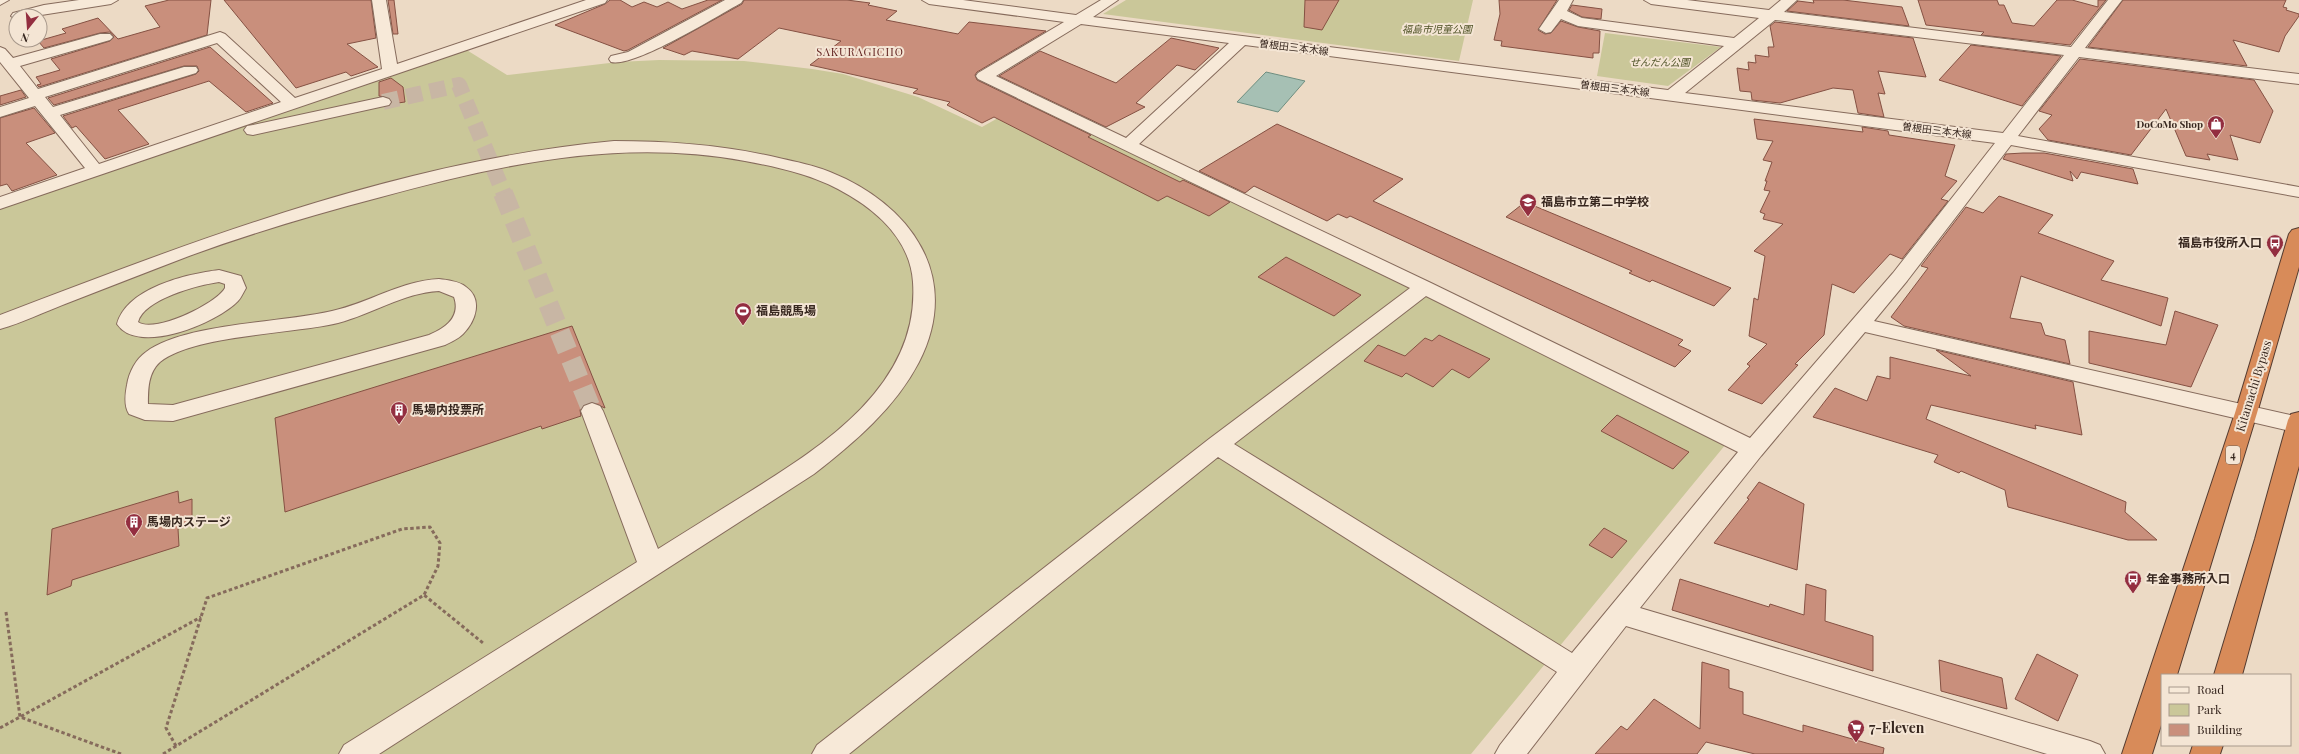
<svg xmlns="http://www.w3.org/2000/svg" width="2299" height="754" viewBox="0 0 2299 754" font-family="'Playfair Display','Noto Sans JP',serif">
<rect width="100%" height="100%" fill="#ecdac5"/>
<!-- green -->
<g fill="#cac799">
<polygon points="1126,0 1473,0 1459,61 1103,14"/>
<polygon points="1605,33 1721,47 1668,86 1597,76"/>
<polygon points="465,49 507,75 618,62 659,60 744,61 812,69 843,74 918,97 982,127 1028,101 1726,444 1471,754 0,754 0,209"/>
</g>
<!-- water -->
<polygon fill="#a6c0b4" stroke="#6e8e80" points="1266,72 1305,81 1278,112 1237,102"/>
<!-- building -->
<g fill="#c98f7c" stroke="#855143">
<polygon points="169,0 211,0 207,35 39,87 37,85 41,84 36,77 60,70 51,59 110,41 114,37 110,32 100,33 44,48 38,41 66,33 62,29 98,18 118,39 160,27 145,6"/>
<polygon points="224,0 371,0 376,38 347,44 378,67 351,76 346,72 296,88"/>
<polygon points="388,0 394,0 398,34 393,34"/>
<polygon points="610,0 620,0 632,7 644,2 657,7 668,2 682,9 708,0 722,0 628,50 624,51 555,25 605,4"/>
<polygon points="744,0 847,0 870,3 868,5 897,11 886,20 958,34 969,22 1046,31 977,72 975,75 977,80 1091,135 1088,137 1180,182 1183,180 1230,202 1209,216 1167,196 1158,201 994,117 982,123 947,105 950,102 913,93 918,89 810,65 841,41 779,28 738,59 692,51 684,55 663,48 742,4"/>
<polygon points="1305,0 1339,0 1322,30 1304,27"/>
<polygon points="1499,0 1557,0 1538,30 1545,34 1551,33 1561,21 1578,27 1600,31 1599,53 1593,53 1593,58 1501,46 1502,41 1494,40 1500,14"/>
<polygon points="1813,0 1843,0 1902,7 1909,26 1787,11 1798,1 1814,3"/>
<polygon points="1918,0 1997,0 1999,5 2004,5 2012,23 2034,26 2057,0 2072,0 2098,7 2098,0 2106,0 2070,45 1981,35 1984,32 1926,25"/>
<polygon points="2123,0 2286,0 2283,7 2287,8 2286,10 2299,14 2299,16 2285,36 2279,52 2233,40 2247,66 2088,47"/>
<polygon points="1572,5 1602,9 1601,19 1582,17 1569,10"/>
<polygon points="1775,22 1913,38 1926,77 1878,71 1885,94 1878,93 1884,117 1858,113 1853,90 1833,88 1780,103 1752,100 1751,92 1740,91 1737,68 1749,70 1748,62 1756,63 1755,55 1769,57 1768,47 1774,47 1770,26"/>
<polygon points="1171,38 1219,48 1195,70 1177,65 1136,103 1145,107 1106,127 999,76 1040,51 1116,83"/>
<polygon points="1971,45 2061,56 2022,106 1939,80"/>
<polygon points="210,47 273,103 246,112 209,81 118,110 149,144 105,159 76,126 72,128 63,116 196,74 199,71 197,66 184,66 54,105 48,98"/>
<polygon points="2080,59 2254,80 2273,111 2260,143 2230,135 2238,160 2207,154 2210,160 2186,156 2166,109 2131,155 2048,140 2039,129 2052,115 2039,111"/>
<polygon points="391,78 403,87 405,102 391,104 392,101 389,98 379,96 379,82"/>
<polygon points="21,90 26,97 0,105 0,96"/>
<polygon points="34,108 55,133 26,143 57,175 12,191 7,184 0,186 0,118"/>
<polygon points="1754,119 1863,132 1862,127 1888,131 1889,135 1955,145 1945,176 1957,181 1941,199 1948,201 1902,259 1890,254 1854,293 1832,284 1824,335 1795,364 1798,365 1762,404 1728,390 1750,366 1747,364 1767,344 1749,336 1754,298 1758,300 1765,256 1754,251 1783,224 1763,219 1765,214 1760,212 1770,191 1764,190 1767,181 1765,181 1772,162 1763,160 1773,141 1757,139"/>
<polygon points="1277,124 1403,179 1373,201 1683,340 1678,345 1691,351 1675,367 1350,216 1347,218 1338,214 1327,221 1254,186 1245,193 1199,171"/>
<polygon points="2023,153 2044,153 2133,169 2138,184 2081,172 2077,179 2070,171 2073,181 2003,159 2006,154"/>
<polygon points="1999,196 2053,215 2038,233 2114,261 2101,280 2168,298 2161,326 2021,276 2010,318 2041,323 2045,335 2065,340 2070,364 1904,326 1891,317 1928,268 1921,266 1966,207 1983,213"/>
<polygon points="1525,202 1731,288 1714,306 1652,280 1650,282 1629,273 1632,271 1506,217"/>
<polygon points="1286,257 1361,295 1334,316 1258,277"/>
<polygon points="2175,311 2218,325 2191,387 2089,363 2089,331 2166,345"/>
<polygon points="572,326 605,408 591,402 583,405 580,410 581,416 542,429 541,426 285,512 275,418"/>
<polygon points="1439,335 1490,359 1469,378 1452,369 1433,387 1406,373 1402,377 1364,361 1378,345 1405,356 1425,338 1432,341"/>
<polygon points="1936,350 2073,382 2082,435 2035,425 2036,429 1931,405 1926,419 2126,502 2125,512 2157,540 2128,540 2008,507 2005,490 1961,471 1959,473 1934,462 1938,455 1813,417 1835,388 1867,401 1877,376 1890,379 1890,357 1971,376"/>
<polygon points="1617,415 1689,452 1673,469 1601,431"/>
<polygon points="1759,482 1804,504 1797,570 1714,543 1749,499 1747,498"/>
<polygon points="178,491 179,503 192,499 192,525 178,529 179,546 72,580 71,586 47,595 52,529"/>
<polygon points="1604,528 1627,541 1612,558 1589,545"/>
<polygon points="1680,579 1769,607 1770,604 1804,615 1806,584 1826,590 1825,621 1873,636 1873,671 1672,610"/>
<polygon points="2037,654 2078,675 2058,721 2015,699"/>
<polygon points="1939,660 2002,678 2007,709 1941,691"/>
<polygon points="1702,662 1729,670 1729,688 1743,692 1743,714 1803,732 1803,725 1884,748 1883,754 1755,754 1706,742 1697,754 1595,754 1621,726 1627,730 1654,699 1700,729"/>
</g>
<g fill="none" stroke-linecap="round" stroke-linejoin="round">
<!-- minor-tunnel-far1 -->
<polyline stroke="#c8b6a4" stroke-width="16" stroke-dasharray="16 8" stroke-linecap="butt" points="383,102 459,85 504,194"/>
<!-- minor-tunnel -->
<polyline stroke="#c8b6a4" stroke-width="20" stroke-dasharray="20 10" stroke-linecap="butt" points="503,193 592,411"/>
<!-- minor casing -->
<g stroke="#866b5c" stroke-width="2">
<g id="minor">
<polygon points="0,0 9,0 0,5"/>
<polygon points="79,0 118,0 111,4 35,16 16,16 16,20 11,16 13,13 44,5"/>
<path d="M372,0H386L397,64L586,0H607L605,3L0,209V197L85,168L35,106L0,117V107L29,98L0,62V47L5,49L13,58L100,34H110L113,37L110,40L20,66L38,89L220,32L225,34L295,98L382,69ZM217,43L281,102L99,164L60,115L196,73L198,70L196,67H184L53,107L45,97Z"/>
<path d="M725,0H743L741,3C717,16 634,68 611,62L609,59L611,56L628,52Z"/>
<path d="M922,0H963L1076,15L1101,0H1118L1093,17L1668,90L1724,46L1578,26L1561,19L1551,32L1546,33L1539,29L1559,0H1573L1567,11L1582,18L1734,38L1759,18L1651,4L1644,0H1687L1769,10L1781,0H1797L1784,12L2071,47L2108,0H2122L2085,48L2299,74V84L2079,57L2018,136L2299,187V197L2011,145L1907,281L1874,321L2299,417V433L1865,332L1761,456L1640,608L2090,741L2100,745L2105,754H2047L1626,626L1527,754H1495L1500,745L1557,672L1218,457L849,754H812L817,745L1209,439L1410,288L978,79L976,76L978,73L1064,22L929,4ZM1775,20L2064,55L2003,133L1685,93ZM1081,24L1229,43L1126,138L996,76ZM1245,45L1995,143L1893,273L1750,438L1431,283L1139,144ZM1426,296L1738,452L1572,653L1234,444Z"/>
<polygon points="383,97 389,99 391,102 389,105 253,135 247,134 244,130 247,126 253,125"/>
<path d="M614,141C670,141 724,145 779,158C796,162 813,165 830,172C910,204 963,276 919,362C895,408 855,442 814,474L379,754H339L344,745L637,562L581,411L584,406L592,403L600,406L603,411L658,549C687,531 717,512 746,494C823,446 920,385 913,282C910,238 874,208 838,189C809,174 777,167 745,161C621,138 501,164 381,197C316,214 252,233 189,256C147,272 106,288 65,304C44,312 22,323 0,329V315C199,239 400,161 614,141Z"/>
<path d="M219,270L241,276L246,288C243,293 241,298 238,301C217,323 138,356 117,324C127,288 186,274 219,270ZM219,282L225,284V288C216,304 154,334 138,322C144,299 198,285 219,282Z"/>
<path d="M439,279C447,280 459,281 466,287C483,299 476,321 463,334C458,339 451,342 445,345L173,421L145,420L129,414C124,406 125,395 127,385C129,372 136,359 146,352C185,323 282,323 332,311C369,303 400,281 439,279ZM439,291L454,297C461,317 446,328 429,335L173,405L148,404C148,389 148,373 160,362C193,335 293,334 338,323C372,314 403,293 439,291Z"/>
</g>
</g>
<!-- highway casing -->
<g stroke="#543b30" stroke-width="2">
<g id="highway">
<polygon points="2299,228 2299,267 2257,413 2177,675 2162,675 2162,722 2152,754 2122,754 2235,413 2289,234 2292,230"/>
<polygon points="2299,412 2299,466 2242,675 2214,675 2255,539 2288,420 2291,414"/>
<polygon points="2193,745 2223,745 2220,754 2190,754"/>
</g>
</g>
<!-- path -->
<g stroke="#866b5c" stroke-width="3" stroke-dasharray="3.5 2.5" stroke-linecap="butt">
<polyline points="6,612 20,717 121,754"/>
<polyline points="0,728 201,617"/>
<polyline points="176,746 166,728 207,598 402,529 430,527 440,543 438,566 424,595"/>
<polyline points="163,754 424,595 483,643"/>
</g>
<!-- minor -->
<use href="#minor" fill="#f7e9d8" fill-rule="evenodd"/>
<!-- highway -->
<use href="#highway" fill="#d88b59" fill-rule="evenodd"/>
</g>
<!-- icons -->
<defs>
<g id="shop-pin" transform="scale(0.9)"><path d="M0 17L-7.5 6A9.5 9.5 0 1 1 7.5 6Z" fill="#932e40" stroke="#f4e5d4"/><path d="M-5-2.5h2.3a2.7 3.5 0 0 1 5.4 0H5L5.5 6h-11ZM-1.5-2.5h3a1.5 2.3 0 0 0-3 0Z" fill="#fff"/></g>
<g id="school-pin" transform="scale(0.9)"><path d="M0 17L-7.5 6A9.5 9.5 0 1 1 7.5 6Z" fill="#932e40" stroke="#f4e5d4"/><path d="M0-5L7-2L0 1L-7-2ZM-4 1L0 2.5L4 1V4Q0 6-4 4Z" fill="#fff"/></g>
<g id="bus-pin" transform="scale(0.9)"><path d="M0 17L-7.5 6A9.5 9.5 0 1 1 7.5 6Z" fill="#932e40" stroke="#f4e5d4"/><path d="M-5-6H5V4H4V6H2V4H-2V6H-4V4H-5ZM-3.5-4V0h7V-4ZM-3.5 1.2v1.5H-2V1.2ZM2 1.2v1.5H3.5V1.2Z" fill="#fff"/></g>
<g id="stadium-pin" transform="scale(0.9)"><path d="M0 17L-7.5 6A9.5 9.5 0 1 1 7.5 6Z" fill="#932e40" stroke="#f4e5d4"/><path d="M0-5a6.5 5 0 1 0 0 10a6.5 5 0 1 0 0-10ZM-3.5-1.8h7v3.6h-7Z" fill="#fff"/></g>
<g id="building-pin" transform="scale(0.9)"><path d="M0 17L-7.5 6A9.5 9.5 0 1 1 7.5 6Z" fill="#932e40" stroke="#f4e5d4"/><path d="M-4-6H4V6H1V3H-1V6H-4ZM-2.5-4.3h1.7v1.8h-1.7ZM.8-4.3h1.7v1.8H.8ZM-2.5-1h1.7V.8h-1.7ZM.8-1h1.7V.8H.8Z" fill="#fff"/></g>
<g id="supermarket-pin" transform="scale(0.9)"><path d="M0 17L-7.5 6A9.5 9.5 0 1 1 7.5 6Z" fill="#932e40" stroke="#f4e5d4"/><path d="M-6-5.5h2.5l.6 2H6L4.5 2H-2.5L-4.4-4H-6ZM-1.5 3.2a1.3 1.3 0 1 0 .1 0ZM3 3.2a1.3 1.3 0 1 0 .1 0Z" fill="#fff"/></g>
</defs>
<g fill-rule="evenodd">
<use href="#shop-pin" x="2216" y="124"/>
<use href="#school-pin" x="1528" y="202"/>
<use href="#bus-pin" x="2275" y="243"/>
<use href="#stadium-pin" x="743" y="311"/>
<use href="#building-pin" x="399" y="410"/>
<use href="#building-pin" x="134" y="522"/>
<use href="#bus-pin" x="2133" y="579"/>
<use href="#supermarket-pin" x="1856" y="728"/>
</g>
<g text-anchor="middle" stroke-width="4" stroke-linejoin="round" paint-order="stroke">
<!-- far-park labels -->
<g font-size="10" font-style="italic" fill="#4f5327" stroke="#f4e5d4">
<text x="1437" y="33">福島市児童公園</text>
<text x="1660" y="66">せんだん公園</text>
</g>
<!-- far-street labels -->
<g font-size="10" fill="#37271f" stroke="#f4e5d4">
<text transform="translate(1294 47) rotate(7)" y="4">曽根田三本木線</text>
<text transform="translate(1615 88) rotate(7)" y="4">曽根田三本木線</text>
<text transform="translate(1937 130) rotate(7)" y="4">曽根田三本木線</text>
</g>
<!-- far-poi labels -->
<g font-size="10" font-weight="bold" fill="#37271f" stroke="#f4e5d4" text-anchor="end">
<text x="2203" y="128">DoCoMo Shop</text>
</g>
<!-- far-neighbourhood labels -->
<g font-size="11" letter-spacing="1" fill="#622320" stroke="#f4e5d4">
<text x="860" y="56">SAKURAGICHO</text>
</g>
<!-- shield labels -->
<rect fill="#f4e5d4" stroke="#706055" stroke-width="1" x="2226" y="446" width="14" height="18" rx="3"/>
<g font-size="11" font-weight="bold" fill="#37271f">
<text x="2233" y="459">4</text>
</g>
<!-- poi labels -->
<g font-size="12" font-weight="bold" fill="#37271f" stroke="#f4e5d4" text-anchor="start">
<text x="1541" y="206">福島市立第二中学校</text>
<text x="2262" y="247" text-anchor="end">福島市役所入口</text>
<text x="756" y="315">福島競馬場</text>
<text x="412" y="414">馬場内投票所</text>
<text x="147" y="526">馬場内ステージ</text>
<text x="2146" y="583">年金事務所入口</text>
</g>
<!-- street labels -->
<g font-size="12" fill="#37271f" stroke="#f4e5d4">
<text transform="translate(2254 386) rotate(-73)" y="4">Kitamachi Bypass</text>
</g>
<!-- near-poi labels -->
<g font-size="14" font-weight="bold" fill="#37271f" stroke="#f4e5d4" text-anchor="start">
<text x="1869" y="733">7-Eleven</text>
</g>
</g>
<!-- legend -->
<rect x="2161" y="674" width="130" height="72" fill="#f4e5d4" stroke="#a8998c"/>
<rect x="2169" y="687" width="20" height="6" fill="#f7e9d8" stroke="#a8998c"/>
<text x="2197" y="694" font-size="12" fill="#37271f">Road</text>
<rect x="2169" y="704" width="20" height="12" fill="#cac799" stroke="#a8998c"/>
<text x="2197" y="714" font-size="12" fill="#37271f">Park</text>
<rect x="2169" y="724" width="20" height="12" fill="#c98f7c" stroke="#a8998c"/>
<text x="2197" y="734" font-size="12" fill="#37271f">Building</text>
<!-- north arrow -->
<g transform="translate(28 28) rotate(197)"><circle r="19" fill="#f4e5d4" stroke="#a8998c"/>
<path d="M0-3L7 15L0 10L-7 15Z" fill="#932e40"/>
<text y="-6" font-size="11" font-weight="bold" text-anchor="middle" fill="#37271f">N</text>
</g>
</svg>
